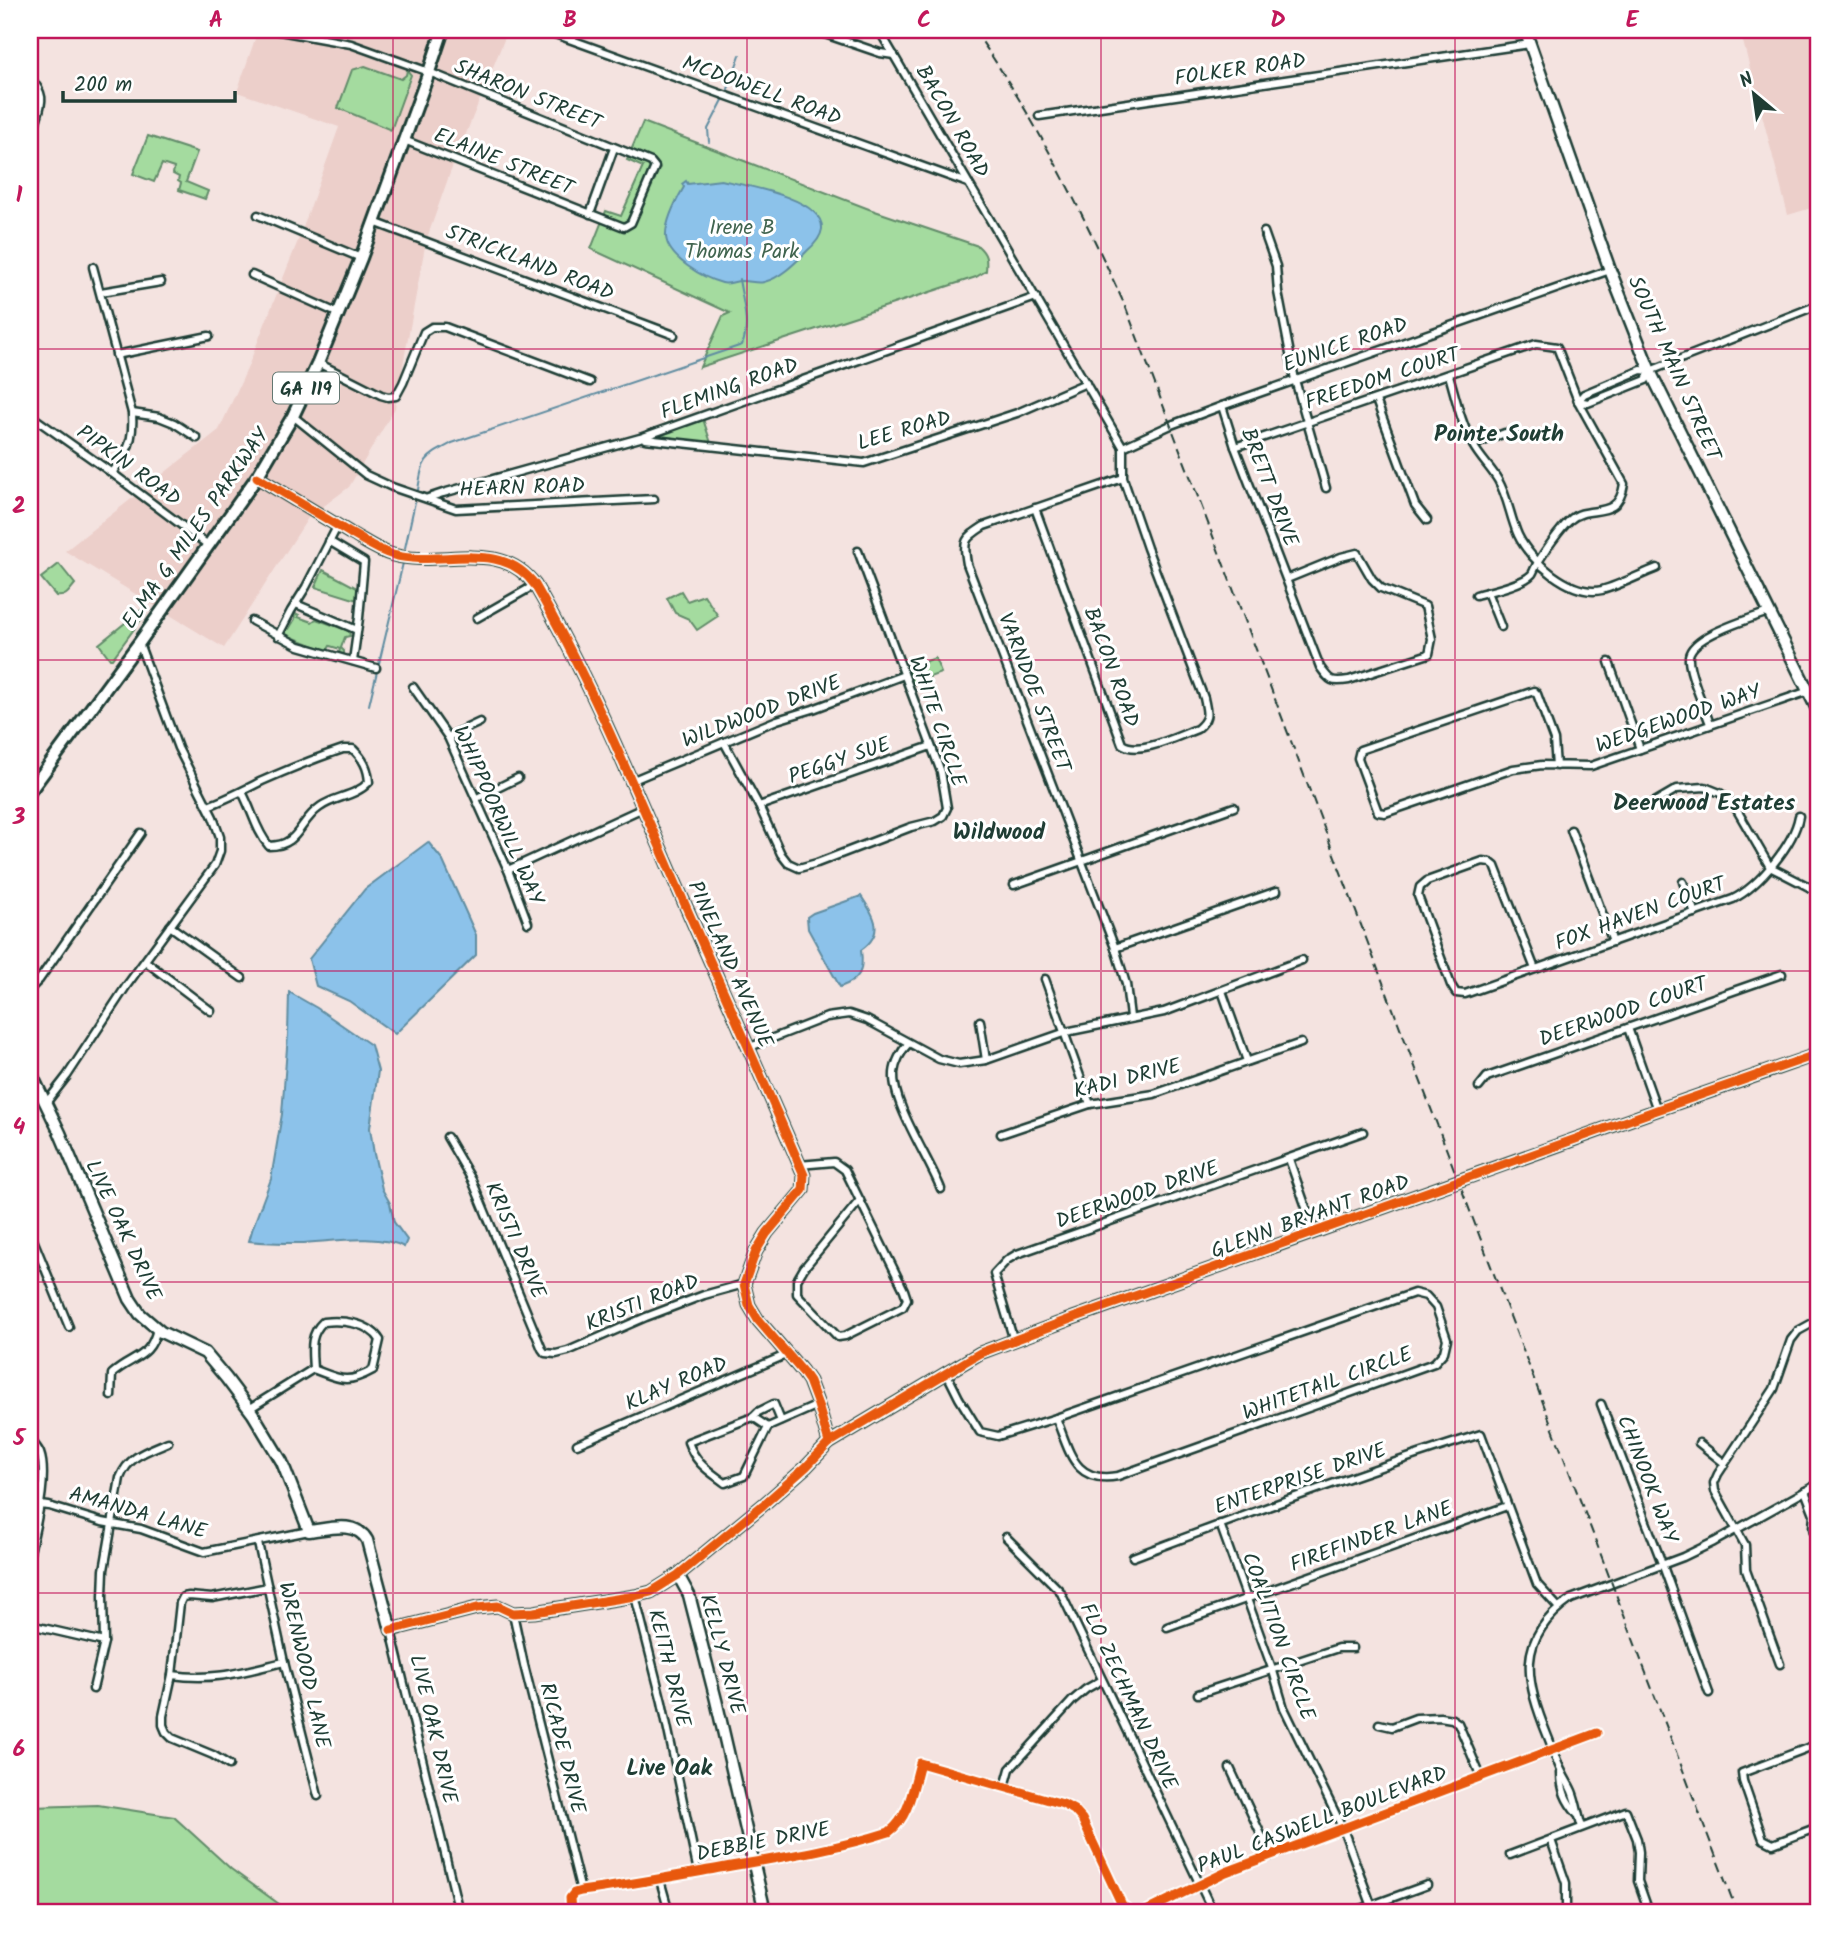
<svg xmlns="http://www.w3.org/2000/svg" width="1848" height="1942" viewBox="0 0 1848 1942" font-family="Kalam,sans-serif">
<rect width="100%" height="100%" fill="#f4e3e0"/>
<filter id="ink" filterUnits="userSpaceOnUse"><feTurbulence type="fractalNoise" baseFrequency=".0143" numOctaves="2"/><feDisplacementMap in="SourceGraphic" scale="14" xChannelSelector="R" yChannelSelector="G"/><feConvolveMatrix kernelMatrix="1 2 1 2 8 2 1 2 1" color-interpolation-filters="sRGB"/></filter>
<g filter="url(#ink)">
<!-- built -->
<g fill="#eccfca">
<polygon points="258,30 508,30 450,173 426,241 395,408 349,487 308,518 224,648 65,551 219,430 247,369 301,233 339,127 237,92"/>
<polygon points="1740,30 1818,30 1818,206 1788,215"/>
</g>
<!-- green -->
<g fill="#a4db9f" stroke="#628c6a" stroke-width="2">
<polygon points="365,66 401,79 406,75 407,70 411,75 391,130 338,108 352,70"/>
<path d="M643,122L869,209L978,246C987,254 987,259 986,271L976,277L700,367L723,316L730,313L591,249L606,211L621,216L643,167L627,160Z"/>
<polygon points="148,136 197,152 186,182 208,191 205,199 179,190 181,183 178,181 179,177 173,174 174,168 162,164 154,182 133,174"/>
<polygon points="702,416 712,446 650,439 650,435"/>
<path d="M59,564L75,584C69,591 66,598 56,596L41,578Z"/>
<polygon points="323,570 359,589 357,600 315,587"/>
<polygon points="681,591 687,601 704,595 718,616 697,630 689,619 675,613 667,598"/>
<polygon points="141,610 145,614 112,659 110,659 99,644"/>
<polygon points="297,614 299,615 298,617 312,622 316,619 349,631 350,636 345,637 341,648 344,651 344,654 339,653 340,649 330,646 327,651 284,634 284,628 289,629 295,619 294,615"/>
<polygon points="935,658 941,673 910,684 905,669"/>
<polygon points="30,1804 32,1807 98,1805 174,1817 231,1869 290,1912 30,1912"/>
</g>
<!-- water -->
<g fill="#8cc2ea" stroke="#608da1" stroke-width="2">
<path d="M721,180C743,185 824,198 822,229C821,238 814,245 807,251C796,262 781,278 764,282C757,284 750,281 743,281C736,280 729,285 722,283C703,278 668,258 666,237C665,222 677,199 684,187L682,184L686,181L688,184Z"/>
<polygon points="428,842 442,859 476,935 476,955 395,1034 349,1001 316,986 309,959 365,889"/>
<path d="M861,896C874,916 886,932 861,950C864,971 860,980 840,987L808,929L807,917L813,913Z"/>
<path d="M289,992L317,1008L371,1045L378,1071L370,1128L374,1154L382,1189L390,1203L394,1222L407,1240L404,1247C378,1233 329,1242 300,1243C283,1243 266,1243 249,1241L253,1227L271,1179L282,1114L288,1034Z"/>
</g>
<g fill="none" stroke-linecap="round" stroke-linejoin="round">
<!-- stream -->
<g stroke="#608da1" stroke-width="2">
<polyline points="728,89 740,55"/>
<polyline points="709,142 708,129 723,100"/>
<path d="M418,490C423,458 424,458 452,443L742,345C751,325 742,300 739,279"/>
<polyline points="405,548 415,502"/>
<polyline points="369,705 403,563"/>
</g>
<!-- street casing -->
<g stroke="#1f3d34" stroke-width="11">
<g id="street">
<polyline points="274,30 351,44 429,72 651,162 655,167 631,223 624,227 404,140"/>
<polyline points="544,30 968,183"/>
<polyline points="813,30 880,53 894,55"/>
<polyline points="879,30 1123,447"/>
<path d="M30,78C46,95 42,102 36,122"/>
<polyline points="1039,116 1530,44"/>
<polyline points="590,214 614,148"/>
<polyline points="258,215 361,258"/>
<polyline points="374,222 674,335"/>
<polyline points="1264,232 1276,266 1278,292 1295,380 1326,488"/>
<path d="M93,267L132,413C134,440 128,452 112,473"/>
<polyline points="252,275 337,313"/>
<polyline points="101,292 161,282"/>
<polyline points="116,355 209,336"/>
<polyline points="318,363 381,395 388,397 396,396 403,383 424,332 432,327 445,327 590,382"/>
<path d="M1449,375C1456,399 1461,423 1473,445C1480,458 1491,468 1498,480C1508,497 1510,517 1518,535C1530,561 1571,597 1602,590C1620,585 1639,575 1657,568"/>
<polyline points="1376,400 1415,505 1427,520"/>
<polyline points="1578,401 1584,394 1641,370 1650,371 1818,305"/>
<polyline points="1578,401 1588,403 1646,380 1650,371"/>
<path d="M1222,406L1235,447L1320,667C1330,681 1331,683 1349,680L1429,654L1432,639L1425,606L1381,588L1372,579L1357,553L1341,557L1287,579"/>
<polyline points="132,413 159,417 174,423 197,438"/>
<polyline points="30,415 112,473 208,545"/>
<polyline points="293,416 366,475 392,487 456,509 654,499"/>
<polyline points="645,439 864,463 1017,413 1086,383"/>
<polyline points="1473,445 1505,433 1516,436"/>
<polyline points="1123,447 1171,425 1222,406 1610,270"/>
<path d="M1235,447L1536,344L1557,347L1578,401L1624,484C1618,523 1588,503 1570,520C1560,529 1544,552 1537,564C1535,567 1534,571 1532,574C1522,585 1490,591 1476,595"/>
<path d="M1123,478L984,526C964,539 963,540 967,564L1115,948L1126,984L1130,1017"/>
<polyline points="428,498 443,493 640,438 1036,297"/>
<path d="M1035,508L1122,744C1139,756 1178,736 1197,729C1210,718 1207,713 1204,698L1147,548L1123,478V447"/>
<polyline points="329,541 364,562 359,618 353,661"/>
<polyline points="1487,592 1501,627"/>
<polyline points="296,604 357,630"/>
<polyline points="477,618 535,585"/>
<polyline points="252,621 299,646 376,668"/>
<polyline points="278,636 291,611 306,587 338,525"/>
<polyline points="1609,662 1640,749"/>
<polyline points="413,687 448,737 508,870 528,923"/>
<path d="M1710,724C1705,709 1687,670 1689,656C1692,635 1751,619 1768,612"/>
<polyline points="448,737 480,722"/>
<polyline points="724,742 759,806 781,854 788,863 799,868 817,863 911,827 935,821 943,816 947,808 941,772 858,551"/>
<polyline points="1556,766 1554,740 1537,694 1534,691 1360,750 1358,758 1378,812 1385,813 1513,769 1542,765 1591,766 1809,691"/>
<polyline points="631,781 777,720 813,709 904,675"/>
<polyline points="477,798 518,778"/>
<polyline points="1653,803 1677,789 1705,787 1720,793 1734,805 1770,867 1813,889 1818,890"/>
<path d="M208,806C227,799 244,790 262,781C289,769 316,758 343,749H353C363,759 368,767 369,782C355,797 335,796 320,807C298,822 300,846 269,846C256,831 252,810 242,792"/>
<polyline points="759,806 931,746"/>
<polyline points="1571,830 1613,942"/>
<polyline points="508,870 643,808"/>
<polyline points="1683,882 1695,913"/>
<polyline points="1014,885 1234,807"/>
<polyline points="170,926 242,978"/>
<polyline points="1115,948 1277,891"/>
<polyline points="145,961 211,1011"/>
<path d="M1535,969L1495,866L1490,862L1483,861L1427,881L1420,887L1418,896L1451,985L1456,993L1465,994L1733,899C1759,886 1794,844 1799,816"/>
<polyline points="1045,979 1090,1104"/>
<polyline points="30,989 39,980 141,833"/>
<polyline points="1222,991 1247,1061"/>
<polyline points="980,1021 986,1060"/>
<polyline points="1628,1028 1657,1110"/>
<path d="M908,1044C901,1051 895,1063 894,1073C892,1104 929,1158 941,1189"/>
<polyline points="750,1047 827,1017 849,1014 867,1020 939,1059 959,1064 986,1060 1066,1032 1164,1012 1302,960"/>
<polyline points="1479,1087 1487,1077 1782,974"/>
<polyline points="46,1103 67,1076 127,985 215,865 220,851 220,837 213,817 178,748 139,643"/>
<polyline points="1001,1134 1090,1104 1154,1094 1301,1043"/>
<polyline points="447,1137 472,1180 542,1349 545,1353 556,1354 568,1351 646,1317 704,1295 744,1284"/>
<polyline points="1289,1159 1315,1233"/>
<polyline points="799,1165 834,1162 845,1170 904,1290 907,1299 903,1307 845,1336 838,1337 797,1294 797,1280 804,1268 860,1200"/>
<polyline points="30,1232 69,1327"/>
<path d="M1414,1293L1426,1296L1436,1307L1447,1339L1444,1352L1434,1363L1118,1476C1074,1484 1070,1452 1056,1418Z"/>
<polyline points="1014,1341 994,1274 1007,1260 1017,1254 1363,1132"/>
<polyline points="946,1372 959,1398 980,1432 998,1436 1056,1418"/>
<path d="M111,1396L112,1374C132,1356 151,1359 157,1328"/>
<polyline points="1601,1404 1663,1566 1709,1693"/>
<path d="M249,1409L313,1369C312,1350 309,1335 323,1322C342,1320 369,1322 380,1340L373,1370C346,1385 340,1379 313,1369"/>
<polyline points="753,1417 758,1412 774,1404 781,1421"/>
<path d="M768,1427L744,1476L725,1483C708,1470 696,1464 688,1442L753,1417L768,1427L818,1405"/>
<path d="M30,1439C33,1443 38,1448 40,1453C49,1477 35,1528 30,1553"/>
<polyline points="1699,1443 1724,1463"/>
<polyline points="577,1444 788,1354"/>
<polyline points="1805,1491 1814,1514 1813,1528 1818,1549"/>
<polyline points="39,1505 49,1506 102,1522 141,1529 204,1552 309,1531"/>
<polyline points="1220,1524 1273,1671 1284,1708 1343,1829 1374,1912"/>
<polyline points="1006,1537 1060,1591 1213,1912"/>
<polyline points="258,1543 284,1662 318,1796"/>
<path d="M1133,1557C1248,1514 1363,1471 1481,1434L1537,1584L1559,1608"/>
<polyline points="635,1596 662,1702 698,1872"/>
<polyline points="513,1613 524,1665 581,1891"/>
<polyline points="30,1625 104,1642"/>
<polyline points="1167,1627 1507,1506"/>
<polyline points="391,1630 459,1912"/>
<polyline points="1780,1664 1746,1570 1745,1545 1715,1491 1714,1483 1718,1474 1774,1389 1791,1340 1798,1331 1818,1320"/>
<path d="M172,1675C215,1681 242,1672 284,1662"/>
<path d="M93,1689L104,1642L103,1596L104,1570L120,1478C129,1455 148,1451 168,1442"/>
<polyline points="1198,1694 1338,1648 1353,1648"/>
<polyline points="1379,1724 1392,1727 1416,1718 1440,1717 1452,1719 1458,1723 1481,1777"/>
<polyline points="1818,1744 1742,1773 1743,1781 1763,1839 1773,1844 1818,1827"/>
<polyline points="229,1765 213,1755 172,1738 166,1732 163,1725 163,1716 172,1675 180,1603 183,1597 189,1596 212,1598 268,1587"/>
<polyline points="1230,1768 1271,1856"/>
<path d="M1561,1773C1561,1790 1566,1801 1577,1814"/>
<polyline points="1005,1787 1010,1769 1073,1700 1086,1689 1102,1680"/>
<path d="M1582,1827C1578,1816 1577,1803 1572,1791C1569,1784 1565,1779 1562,1772C1556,1761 1553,1749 1548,1737C1526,1682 1514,1639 1571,1599L1683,1557L1714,1542L1818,1484"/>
<polyline points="1551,1840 1566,1883 1566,1912"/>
<polyline points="1510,1855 1626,1811 1637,1839 1639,1852 1638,1881 1649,1912"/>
<polyline points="660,1880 669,1912"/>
<path d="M571,1912L570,1898L574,1893L581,1891C620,1886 659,1879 698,1872C762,1860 827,1852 889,1832C910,1817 913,1786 920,1763L1063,1804L1074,1810L1082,1819L1122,1905L1131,1912H1144L1226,1872L1597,1733"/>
<polyline points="1353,1912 1427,1885"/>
</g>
</g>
<!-- secondary casing -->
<g stroke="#1f3d34" stroke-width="15">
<g id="secondary">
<polyline points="1525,30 1610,270 1650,371 1818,711"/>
<path d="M257,477C288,496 319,514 350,533C363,540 378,551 393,555C440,568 500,537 535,585C587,675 628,773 669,868C714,971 760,1072 804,1175L803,1190L767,1233L756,1251L744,1284L749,1305L758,1320L802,1371L809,1381L818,1405L829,1443"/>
<path d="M30,1071L60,1133L130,1299L140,1314L161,1332L205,1353L226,1378L253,1414L282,1462L309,1531C329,1529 355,1520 367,1540L391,1630L477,1608L498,1606L513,1613L534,1612L635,1596L651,1592L678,1575L763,1505L806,1467L829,1443L980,1353L1073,1318L1657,1110L1818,1054"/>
<polyline points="678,1575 689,1595 716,1700 765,1912"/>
</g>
</g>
<!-- primary casing -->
<g stroke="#1f3d34" stroke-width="16">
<polyline id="primary" points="30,791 139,643 257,477 293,416 318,363 361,258 429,72 443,30"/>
</g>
<!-- street -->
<use href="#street" stroke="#fff" stroke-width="6"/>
<!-- secondary -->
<use href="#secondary" stroke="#fff" stroke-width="10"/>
<!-- primary -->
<use href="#primary" stroke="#fff" stroke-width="10"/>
<!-- rail -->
<path stroke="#1f3d34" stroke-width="2" stroke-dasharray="10 5" stroke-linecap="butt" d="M974,30C1035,117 1082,211 1126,308L1737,1912"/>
<!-- cycleway casing -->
<g stroke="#fff" stroke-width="13">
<g id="cycleway">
<path d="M257,477C288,496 319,514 350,533C363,540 378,551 393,555C440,568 500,537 535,585C587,675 628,773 669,868C714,971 760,1072 804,1175L803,1190L767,1233L756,1251L744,1284L749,1305L758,1320L802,1371L809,1381L818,1405L829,1443"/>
<polyline points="391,1630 477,1608 498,1606 513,1613 534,1612 635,1596 651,1592 678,1575 763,1505 806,1467 829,1443 980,1353 1073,1318 1657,1110 1818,1054"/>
<path d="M571,1912L570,1898L574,1893L581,1891C620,1886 659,1879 698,1872C762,1860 827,1852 889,1832C910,1817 913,1786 920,1763L1063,1804L1074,1810L1082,1819L1122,1905L1131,1912H1144L1226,1872L1597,1733"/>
</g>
</g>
<!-- cycleway -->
<use href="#cycleway" stroke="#e8590c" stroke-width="9"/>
</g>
</g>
<!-- grid -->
<path fill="none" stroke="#c2185b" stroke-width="2" stroke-opacity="0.55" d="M393,30V1912M747,30V1912M1101,30V1912M1455,30V1912M30,349H1818M30,660H1818M30,971H1818M30,1282H1818M30,1593H1818"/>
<g text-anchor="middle" stroke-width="6" stroke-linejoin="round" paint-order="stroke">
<!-- shield labels -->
<rect fill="#fff" stroke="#627771" stroke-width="2" x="273" y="372.5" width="66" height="31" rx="5"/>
<g font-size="19" font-weight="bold" fill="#1f3d34">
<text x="306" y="395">GA 119</text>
</g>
<!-- street labels -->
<g font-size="21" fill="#1f3d34" stroke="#fff">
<text transform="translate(1240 69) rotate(-8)" y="7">FOLKER ROAD</text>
<text transform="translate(762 90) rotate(20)" y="7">MCDOWELL ROAD</text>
<text transform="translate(528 94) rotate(22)" y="7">SHARON STREET</text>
<text transform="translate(953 121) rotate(60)" y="7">BACON ROAD</text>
<text transform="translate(504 161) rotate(22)" y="7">ELAINE STREET</text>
<text transform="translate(530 262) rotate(21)" y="7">STRICKLAND ROAD</text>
<text transform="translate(1345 344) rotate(-19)" y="7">EUNICE ROAD</text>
<text transform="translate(1675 368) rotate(66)" y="7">SOUTH MAIN STREET</text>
<text transform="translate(1382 378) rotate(-18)" y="7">FREEDOM COURT</text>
<text transform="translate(729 388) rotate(-20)" y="7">FLEMING ROAD</text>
<text transform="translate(904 430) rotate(-16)" y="7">LEE ROAD</text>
<text transform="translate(129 465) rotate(36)" y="7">PIPKIN ROAD</text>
<text transform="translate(522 487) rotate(-2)" y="7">HEARN ROAD</text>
<text transform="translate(1270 487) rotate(69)" y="7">BRETT DRIVE</text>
<text transform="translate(195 528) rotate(-55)" y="7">ELMA G MILES PARKWAY</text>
<text transform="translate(1112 667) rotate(70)" y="7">BACON ROAD</text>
<text transform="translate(1035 692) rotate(69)" y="7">VARNDOE STREET</text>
<text transform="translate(761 711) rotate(-21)" y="7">WILDWOOD DRIVE</text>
<text transform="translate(1678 718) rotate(-19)" y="7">WEDGEWOOD WAY</text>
<text transform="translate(938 721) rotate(71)" y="7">WHITE CIRCLE</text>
<text transform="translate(839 760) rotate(-19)" y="7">PEGGY SUE</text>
<text transform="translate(499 815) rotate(66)" y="7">WHIPPOORWILL WAY</text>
<text transform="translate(1640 913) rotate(-20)" y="7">FOX HAVEN COURT</text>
<text transform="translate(731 964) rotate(66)" y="7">PINELAND AVENUE</text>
<text transform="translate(1623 1011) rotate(-19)" y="7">DEERWOOD COURT</text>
<text transform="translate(1127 1078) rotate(-14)" y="7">KADI DRIVE</text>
<text transform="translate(1137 1194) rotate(-19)" y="7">DEERWOOD DRIVE</text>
<text transform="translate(1310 1216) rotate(-20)" y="7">GLENN BRYANT ROAD</text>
<text transform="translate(124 1230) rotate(65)" y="7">LIVE OAK DRIVE</text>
<text transform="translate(516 1240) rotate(67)" y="7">KRISTI DRIVE</text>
<text transform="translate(642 1302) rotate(-22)" y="7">KRISTI ROAD</text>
<text transform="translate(676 1383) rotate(-23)" y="7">KLAY ROAD</text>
<text transform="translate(1327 1383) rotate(-20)" y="7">WHITETAIL CIRCLE</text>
<text transform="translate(1300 1478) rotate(-19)" y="7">ENTERPRISE DRIVE</text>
<text transform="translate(1648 1479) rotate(69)" y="7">CHINOOK WAY</text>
<text transform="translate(138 1512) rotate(16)" y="7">AMANDA LANE</text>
<text transform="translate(1371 1536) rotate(-20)" y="7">FIREFINDER LANE</text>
<text transform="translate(1279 1636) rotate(70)" y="7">COALITION CIRCLE</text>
<text transform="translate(723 1654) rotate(75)" y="7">KELLY DRIVE</text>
<text transform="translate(305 1665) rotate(77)" y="7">WRENWOOD LANE</text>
<text transform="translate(670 1668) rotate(76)" y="7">KEITH DRIVE</text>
<text transform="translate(1129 1696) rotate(65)" y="7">FLO ZECHMAN DRIVE</text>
<text transform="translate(434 1729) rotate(77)" y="7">LIVE OAK DRIVE</text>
<text transform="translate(563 1748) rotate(76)" y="7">RICADE DRIVE</text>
<text transform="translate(1322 1819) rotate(-21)" y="7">PAUL CASWELL BOULEVARD</text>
<text transform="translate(763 1841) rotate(-11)" y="7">DEBBIE DRIVE</text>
</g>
<!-- park labels -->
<g font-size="21" fill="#40644f" stroke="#fff">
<text x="742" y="234">Irene B<tspan x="742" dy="24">Thomas Park</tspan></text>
</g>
<!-- neighbourhood labels -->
<g font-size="23" font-weight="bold" fill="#1f3d34" stroke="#fff">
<text x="1499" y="441">Pointe South</text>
<text x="1704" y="810">Deerwood Estates</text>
<text x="999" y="839">Wildwood</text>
<text x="669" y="1775">Live Oak</text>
</g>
</g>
<!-- margin -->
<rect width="1848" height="1942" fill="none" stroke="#fff" stroke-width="77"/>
<!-- north arrow -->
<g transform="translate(1754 94) rotate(331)" stroke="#ffffff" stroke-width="5" paint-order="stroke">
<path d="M0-5L12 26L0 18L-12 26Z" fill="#1f3d34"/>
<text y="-10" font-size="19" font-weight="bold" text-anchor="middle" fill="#1f3d34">N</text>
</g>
<!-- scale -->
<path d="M63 91v10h172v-10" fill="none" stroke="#1f3d34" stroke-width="3.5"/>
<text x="74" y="91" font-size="21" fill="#1f3d34" stroke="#ffffff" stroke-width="5" paint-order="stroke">200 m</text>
<rect x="38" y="38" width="1772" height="1866" fill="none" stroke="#c2185b" stroke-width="2.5"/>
<g font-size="23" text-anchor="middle" font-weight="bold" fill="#c2185b">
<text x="216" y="27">A</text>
<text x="570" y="27">B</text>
<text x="924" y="27">C</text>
<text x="1278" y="27">D</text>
<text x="1632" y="27">E</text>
<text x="19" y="202">1</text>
<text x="19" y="513">2</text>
<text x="19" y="824">3</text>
<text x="19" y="1134">4</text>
<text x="19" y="1445">5</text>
<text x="19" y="1756">6</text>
</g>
</svg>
